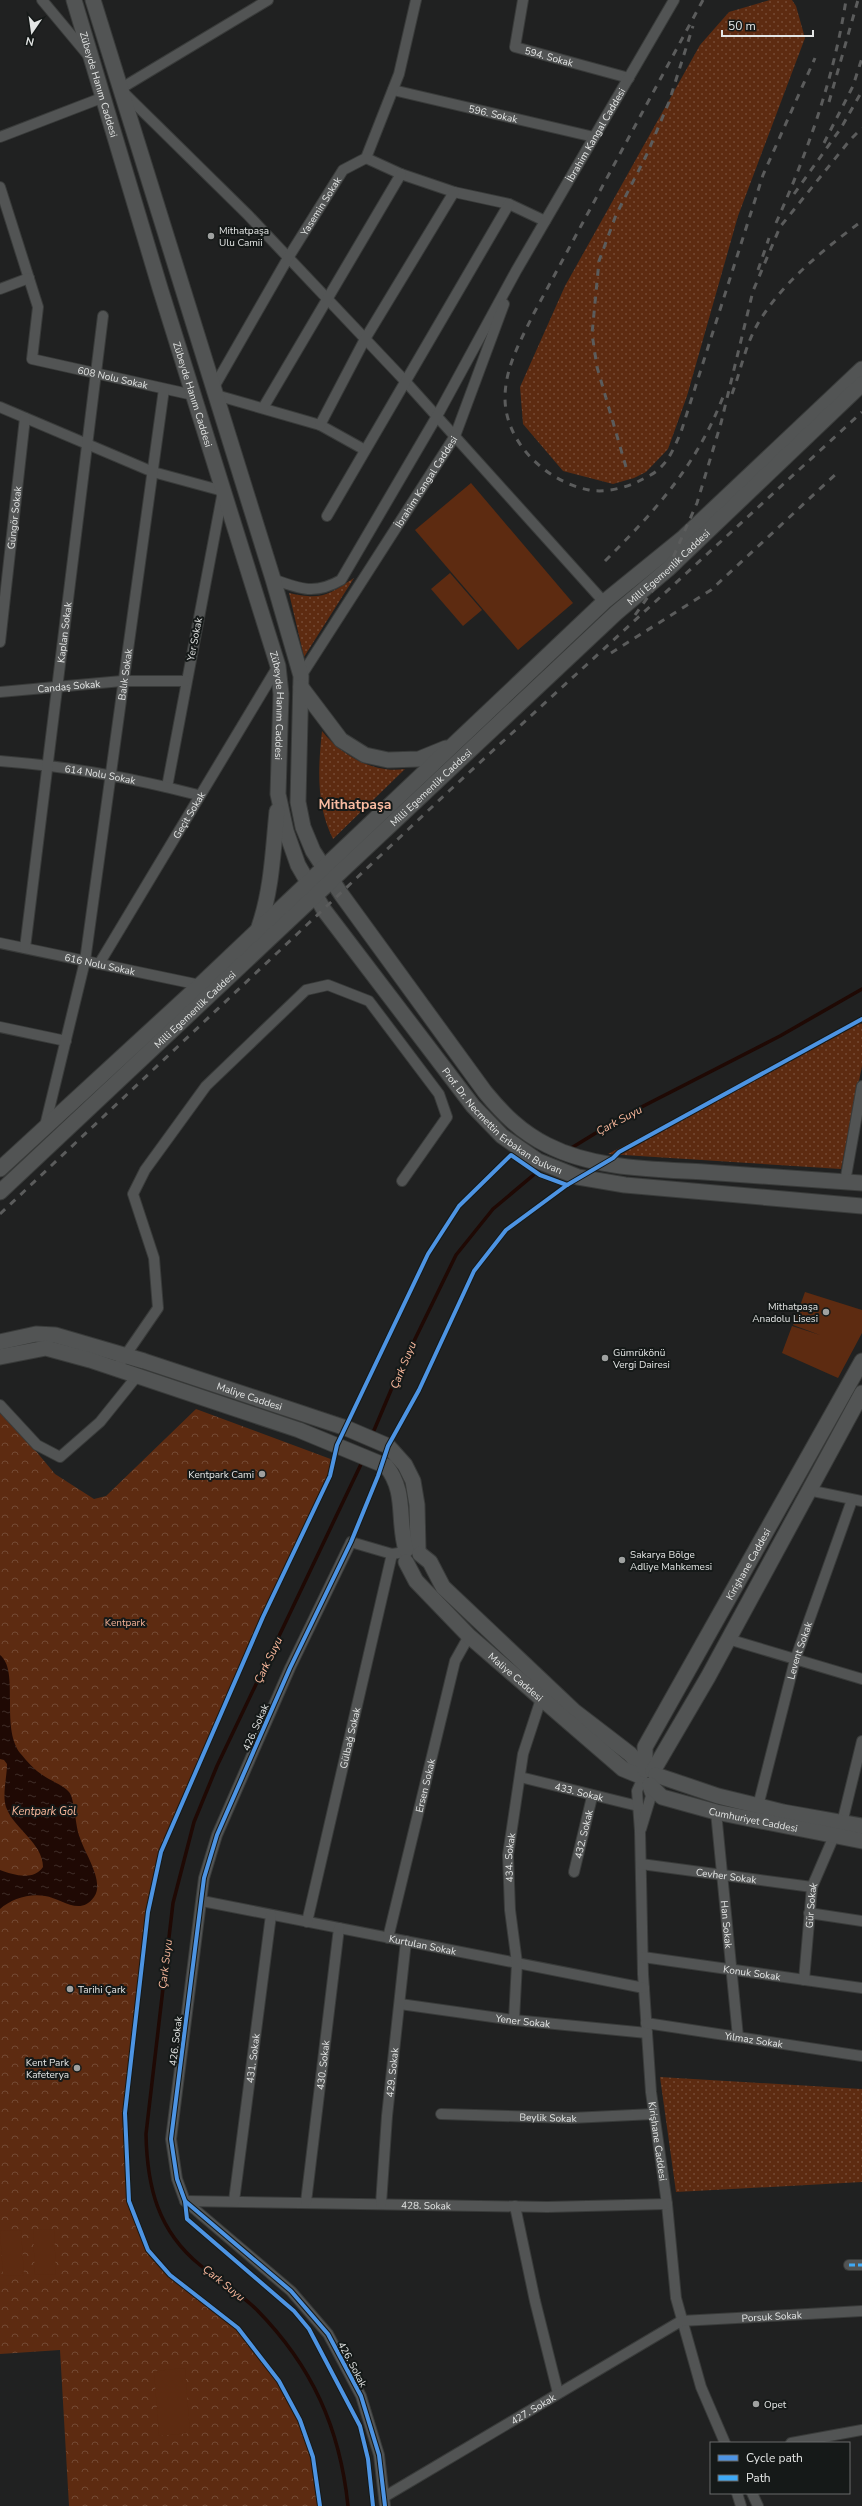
<svg xmlns="http://www.w3.org/2000/svg" width="862" height="2506" viewBox="0 0 862 2506" font-family="'Nunito Sans',sans-serif">
<defs>
<pattern id="grass-dots" width="8" height="8" patternUnits="userSpaceOnUse"><rect width="8" height="8" fill="#5d2b11"/><path d="M2 2h.1M6 6h.1" fill="none" stroke="#744a34" stroke-width="1.8" stroke-linecap="round"/></pattern>
<pattern id="park-crowns" width="20" height="18" patternUnits="userSpaceOnUse"><rect width="20" height="18" fill="#5d2b11"/><path d="M2 6a3 3 0 1 1 6 0M12 15a3 3 0 1 1 6 0" fill="none" stroke="#744a34"/></pattern>
<pattern id="water-ripples" width="26" height="14" patternUnits="userSpaceOnUse"><rect width="26" height="14" fill="#1f0904"/><path d="M2 4q2-2 4 0t4 0M15 11q2-2 4 0t4 0" fill="none" stroke="#3f2d28"/></pattern>
</defs>
<rect width="100%" height="100%" fill="#202121"/>
<!-- grass -->
<g fill="url(#grass-dots)">
<polygon points="770,0 792,0 796,6 805,38 738,216 687,396 668,449 646,472 634,478 613,484 563,471 523,424 520,387 565,286 700,45 729,12"/>
<path d="M354,578L304,657L289,593C321,600 327,596 354,578Z"/>
<path d="M322,731C341,755 374,774 405,769L333,839C316,805 318,769 322,731Z"/>
<polygon points="859,1023 862,1024 862,1066 841,1169 608,1154"/>
<polygon points="660,2077 862,2089 862,2182 676,2192"/>
</g>
<!-- park -->
<polygon fill="url(#park-crowns)" points="0,1408 55,1474 94,1499 106,1496 196,1409 336,1461 263,1617 161,1852 148,1912 125,2113 129,2201 148,2250 170,2275 238,2328 279,2381 300,2420 313,2457 320,2506 69,2506 60,2350 0,2354"/>
<!-- garden -->
<g fill="#5d2b11">
<polygon points="471,483 573,603 518,650 415,530"/>
<polygon points="450,573 482,610 463,626 431,589"/>
<polygon points="805,1292 862,1310 862,1333 838,1378 782,1353 792,1326 820,1335 793,1325"/>
<polygon points="54,2229 56,2274 35,2275 33,2230"/>
<polygon points="21,2230 24,2275 3,2276 0,2231"/>
<polygon points="185,2368 190,2433 159,2436 154,2371"/>
</g>
<!-- water -->
<path fill="url(#water-ripples)" d="M0,1655C20,1671 0,1726 20,1753C27,1761 34,1770 44,1776C51,1781 63,1785 69,1792C75,1799 75,1826 80,1838C85,1854 105,1882 94,1897C80,1917 61,1898 45,1896C29,1893 11,1899 0,1909V1870C13,1875 34,1881 43,1867C43,1843 14,1829 6,1807C2,1795 7,1777 7,1764L4,1760L0,1759Z"/>
<g fill="none" stroke-linecap="round" stroke-linejoin="round">
<!-- stream -->
<g stroke="#1f0904" stroke-width="3.5">
<polyline points="568,1150 622,1117 780,1036 862,989"/>
<polyline points="372,1435 397,1376 456,1255 493,1209 543,1167"/>
<path d="M348,2506C340,2428 312,2366 257,2310C240,2293 219,2281 200,2265C158,2231 147,2187 146,2134L173,1903L194,1822L217,1766L363,1460"/>
</g>
<!-- street casing -->
<g stroke="#393b3a" stroke-width="12">
<g id="street">
<polyline points="42,0 87,54"/>
<polyline points="268,0 120,89 248,215 405,381 604,602"/>
<path id="s1" d="M523,0L515,47L629,78"/>
<path id="s2" d="M393,90L594,137"/>
<polyline points="0,137 104,97"/>
<polyline points="366,158 401,174 454,192 509,204 545,221"/>
<path id="s3" d="M0,187L38,307L32,359L193,395"/>
<polyline points="0,289 29,278"/>
<path id="s4" d="M214,387L288,258L343,170L366,158L399,74L416,0"/>
<polyline points="216,395 320,425 365,450"/>
<polyline points="0,407 153,472 223,491 167,787"/>
<polyline points="263,408 401,174"/>
<polyline points="320,425 365,339 454,192"/>
<polyline points="327,516 509,204"/>
<path id="s5" d="M273,579C300,589 315,595 341,580L437,416L516,271L674,0"/>
<path id="s6" d="M0,642L25,418"/>
<path id="s7" d="M301,676L455,436L504,304"/>
<path id="s8" d="M0,692L122,681H186"/>
<path id="s9" d="M0,761C67,766 133,778 198,795"/>
<path id="s10" d="M0,943L200,985"/>
<path id="s11" d="M25,948L103,316"/>
<path id="s12" d="M99,964L278,666"/>
<polyline points="0,1027 66,1041"/>
<path id="s13" d="M45,1126L85,961L164,389"/>
<polyline points="845,1182 862,1086"/>
<polyline points="116,1369 158,1308 154,1258 133,1194 145,1170 206,1086 306,990 328,985 369,1001 439,1094 447,1117 402,1181"/>
<polyline points="0,1405 37,1445 60,1457 100,1422 137,1376"/>
<polyline points="808,1490 862,1501"/>
<polyline points="728,1639 862,1679"/>
<path id="s14" d="M520,1777L638,1806"/>
<path id="s15" d="M641,1782L637,1791L640,1831L643,1974L651,2092L667,2204L676,2298L701,2387L725,2443"/>
<path id="s16" d="M758,1806L795,1660L852,1500"/>
<path id="s17" d="M716,1812L738,2037"/>
<polyline points="842,1823 862,1741"/>
<polyline points="641,1829 651,1796 647,1785"/>
<path id="s18" d="M641,1864L812,1887"/>
<path id="s19" d="M574,1872L592,1797"/>
<path id="s20" d="M202,1901L644,1988"/>
<polyline points="809,1913 862,1921"/>
<path id="s21" d="M307,1922L392,1554"/>
<path id="s22" d="M388,1938L455,1661L469,1636"/>
<path id="s23" d="M643,1957L862,1988"/>
<path id="s24" d="M804,1980L812,1887L834,1836"/>
<path id="s25" d="M400,2004L514,2020L647,2033"/>
<path id="s26" d="M514,2020L517,1963L510,1910L508,1855L523,1754L541,1699"/>
<path id="s27" d="M646,2023L862,2056"/>
<path id="s28" d="M441,2114L571,2118L654,2114"/>
<path id="s29" d="M185,2201L547,2207L667,2204"/>
<path id="s30" d="M234,2201L271,1915"/>
<path id="s31" d="M306,2202L339,1928"/>
<path id="s32" d="M381,2204L387,2116L406,1941"/>
<polyline points="515,2206 535,2301 558,2393"/>
<polyline points="849,2265 862,2265"/>
<polyline points="791,2443 862,2430"/>
<polyline points="737,2493 741,2506"/>
<polyline points="752,2493 758,2506"/>
<path id="s33" d="M384,2497L681,2321L862,2311"/>
<polyline points="385,2506 379,2455 361,2396 328,2334 291,2291 185,2201 177,2179 171,2139 204,1878 217,1835 290,1668 351,1542 392,1554 405,1552"/>
</g>
</g>
<!-- secondary casing -->
<g stroke="#393b3a" stroke-width="17">
<g id="secondary">
<path id="s34" d="M74,0L160,288L278,666L281,694L278,794L286,831L298,865L324,910L473,1106L502,1136L538,1161L578,1177L625,1185L862,1206"/>
<path d="M93,0L273,579L301,676L298,802L303,827L313,851L341,894L485,1092C503,1114 521,1132 547,1145C594,1169 652,1169 704,1172C757,1176 809,1179 862,1183"/>
<polyline points="301,687 341,740 365,755 388,760 419,759 446,748"/>
<path d="M259,927C272,889 273,850 277,811"/>
<polyline points="0,1169 200,985 604,602 684,537 862,369"/>
<path id="s35" d="M0,1192L616,613L668,569L862,384"/>
<path id="s36" d="M0,1342L36,1334L55,1335L144,1361L346,1428L388,1446L405,1465L413,1481L417,1505L418,1549"/>
<path d="M0,1357L46,1348L90,1360L299,1430L386,1466C407,1492 397,1520 406,1550"/>
<polyline points="420,1554 430,1562 443,1587 574,1711 630,1754 644,1770"/>
<path id="s37" d="M406,1562L416,1581L469,1636L623,1769L640,1776"/>
<path id="s38" d="M645,1770V1747L862,1361"/>
<polyline points="653,1771 708,1677 862,1393"/>
<polyline points="656,1775 718,1796 783,1812 862,1826"/>
<path id="s39" d="M650,1785L662,1797L716,1812L862,1841"/>
</g>
</g>
<!-- street -->
<use href="#street" stroke="#525454" stroke-width="10"/>
<!-- secondary -->
<use href="#secondary" stroke="#525454" stroke-width="15"/>
<!-- rail -->
<g stroke="#5b5c5c" stroke-width="3" stroke-dasharray="7 7" stroke-linecap="butt">
<path d="M703,0L534,313C521,340 505,367 505,398C505,443 547,482 589,490C605,493 625,488 639,481C647,477 656,473 662,466C671,457 676,443 681,432L763,175L815,58"/>
<polyline points="829,102 858,0"/>
<polyline points="824,143 853,86 862,58"/>
<polyline points="794,194 841,128 862,91"/>
<path d="M776,223C808,151 834,78 846,0"/>
<polyline points="758,270 769,238"/>
<path d="M732,394C740,373 745,347 756,327C779,285 824,249 862,221"/>
<polyline points="626,467 597,367 592,334 599,261 616,215 647,154 669,102 693,26"/>
<path d="M605,561C657,509 696,466 723,397"/>
<polyline points="635,615 668,569 697,503 721,423 753,291 780,227 850,140 862,128"/>
<polyline points="611,653 711,590 837,473"/>
<polyline points="0,1214 450,790 862,412"/>
</g>
<!-- quiet -->
<polyline stroke="#3fa9f5" stroke-width="3" stroke-dasharray="6 3" stroke-linecap="butt" points="849,2265 862,2265"/>
<!-- cycleway casing -->
<g stroke="#151918" stroke-width="6">
<g id="cycleway">
<polyline points="185,2201 187,2219 294,2311 309,2329 360,2426 368,2459 373,2506"/>
<polyline points="320,2506 313,2457 300,2420 279,2381 238,2328 170,2275 148,2250 129,2201 125,2113 148,1912 161,1852 263,1617 330,1476 337,1445 428,1254 459,1206 511,1155 540,1175 567,1185"/>
<polyline points="385,2506 379,2455 361,2396 328,2334 291,2291 185,2201 177,2179 171,2139 204,1878 217,1835 290,1668 351,1542 378,1476 388,1446 419,1390 474,1271 506,1230 567,1185 613,1158 619,1152 862,1019"/>
</g>
</g>
<!-- cycleway -->
<use href="#cycleway" stroke="#4d94e3" stroke-width="4"/>
</g>
<!-- markers -->
<g fill="#9fa1a0" stroke="#151918" stroke-width="1.5">
<circle cx="211" cy="236" r="4"/>
<circle cx="826" cy="1312" r="4"/>
<circle cx="605" cy="1358" r="4"/>
<circle cx="262" cy="1474" r="4"/>
<circle cx="622" cy="1560" r="4"/>
<circle cx="70" cy="1989" r="4"/>
<circle cx="77" cy="2068" r="4"/>
<circle cx="756" cy="2404" r="4"/>
</g>
<g text-anchor="middle" stroke-width="4" stroke-linejoin="round" paint-order="stroke">
<!-- street labels -->
<g font-size="10" fill="#e4e6e5" stroke="#151918">
<text dy="4" stroke="none"><textPath href="#s1" startOffset="83">594. Sokak</textPath></text>
<text dy="4" stroke="none"><textPath href="#s34" startOffset="88">Zübeyde Hanım Caddesi</textPath></text>
<text dy="4" stroke="none"><textPath href="#s2" startOffset="103">596. Sokak</textPath></text>
<text dy="4" stroke="none"><textPath href="#s5" startOffset="584">İbrahim Kangal Caddesi</textPath></text>
<text dy="4" stroke="none"><textPath href="#s4" startOffset="210">Yasemin Sokak</textPath></text>
<text dy="4" stroke="none"><textPath href="#s3" startOffset="261">608 Nolu Sokak</textPath></text>
<text dy="4" stroke="none"><textPath href="#s34" startOffset="412">Zübeyde Hanım Caddesi</textPath></text>
<text dy="4" stroke="none"><textPath href="#s7" startOffset="231">İbrahim Kangal Caddesi</textPath></text>
<text dy="4" stroke="none"><textPath href="#s6" startOffset="125">Güngör Sokak</textPath></text>
<text dy="4" stroke="none"><textPath href="#s35" startOffset="915">Milli Egemenlik Caddesi</textPath></text>
<text dy="4" stroke="none"><textPath href="#s11" startOffset="318">Kaplan Sokak</textPath></text>
<text transform="translate(194 639) rotate(-79)" y="4">Yer Sokak</text>
<text dy="4" stroke="none"><textPath href="#s13" startOffset="459">Balık Sokak</textPath></text>
<text dy="4" stroke="none"><textPath href="#s8" startOffset="69">Candaş Sokak</textPath></text>
<text dy="4" stroke="none"><textPath href="#s34" startOffset="736">Zübeyde Hanım Caddesi</textPath></text>
<text dy="4" stroke="none"><textPath href="#s9" startOffset="101">614 Nolu Sokak</textPath></text>
<text dy="4" stroke="none"><textPath href="#s35" startOffset="591">Milli Egemenlik Caddesi</textPath></text>
<text dy="4" stroke="none"><textPath href="#s12" startOffset="174">Geçit Sokak</textPath></text>
<text dy="4" stroke="none"><textPath href="#s10" startOffset="102">616 Nolu Sokak</textPath></text>
<text dy="4" stroke="none"><textPath href="#s35" startOffset="267">Milli Egemenlik Caddesi</textPath></text>
<text dy="4" stroke="none"><textPath href="#s34" startOffset="1229">Prof. Dr. Necmettin Erbakan Bulvarı</textPath></text>
<text dy="4" stroke="none"><textPath href="#s36" startOffset="260">Maliye Caddesi</textPath></text>
<text dy="4" stroke="none"><textPath href="#s38" startOffset="233">Kirişhane Caddesi</textPath></text>
<text dy="4" stroke="none"><textPath href="#s16" startOffset="161">Levent Sokak</textPath></text>
<text dy="4" stroke="none"><textPath href="#s37" startOffset="160">Maliye Caddesi</textPath></text>
<text transform="translate(255 1727) rotate(-66)" y="4">426. Sokak</text>
<text dy="4" stroke="none"><textPath href="#s21" startOffset="189">Gülbağ Sokak</textPath></text>
<text dy="4" stroke="none"><textPath href="#s22" startOffset="157">Ersen Sokak</textPath></text>
<text dy="4" stroke="none"><textPath href="#s14" startOffset="61">433. Sokak</textPath></text>
<text dy="4" stroke="none"><textPath href="#s39" startOffset="111">Cumhuriyet Caddesi</textPath></text>
<text dy="4" stroke="none"><textPath href="#s19" startOffset="39">432. Sokak</textPath></text>
<text dy="4" stroke="none"><textPath href="#s26" startOffset="163">434. Sokak</textPath></text>
<text dy="4" stroke="none"><textPath href="#s18" startOffset="86">Cevher Sokak</textPath></text>
<text dy="4" stroke="none"><textPath href="#s24" startOffset="75">Gür Sokak</textPath></text>
<text dy="4" stroke="none"><textPath href="#s17" startOffset="113">Han Sokak</textPath></text>
<text dy="4" stroke="none"><textPath href="#s20" startOffset="225">Kurtulan Sokak</textPath></text>
<text dy="4" stroke="none"><textPath href="#s23" startOffset="110">Konuk Sokak</textPath></text>
<text dy="4" stroke="none"><textPath href="#s25" startOffset="124">Yener Sokak</textPath></text>
<text dy="4" stroke="none"><textPath href="#s27" startOffset="109">Yılmaz Sokak</textPath></text>
<text transform="translate(175 2041) rotate(-83)" y="4">426. Sokak</text>
<text dy="4" stroke="none"><textPath href="#s30" startOffset="144">431. Sokak</textPath></text>
<text dy="4" stroke="none"><textPath href="#s31" startOffset="138">430. Sokak</textPath></text>
<text dy="4" stroke="none"><textPath href="#s32" startOffset="132">429. Sokak</textPath></text>
<text dy="4" stroke="none"><textPath href="#s28" startOffset="107">Beylik Sokak</textPath></text>
<text dy="4" stroke="none"><textPath href="#s15" startOffset="361">Kirişhane Caddesi</textPath></text>
<text dy="4" stroke="none"><textPath href="#s29" startOffset="241">428. Sokak</textPath></text>
<text dy="4" stroke="none"><textPath href="#s33" startOffset="436">Porsuk Sokak</textPath></text>
<text transform="translate(353 2364) rotate(62)" y="4">426. Sokak</text>
<text dy="4" stroke="none"><textPath href="#s33" startOffset="173">427. Sokak</textPath></text>
</g>
<!-- poi labels -->
<g font-size="10" fill="#e4e6e5" stroke="#151918" text-anchor="start">
<text x="219" y="234">Mithatpaşa<tspan x="219" dy="12">Ulu Camii</tspan></text>
<text x="818" y="1310" text-anchor="end">Mithatpaşa<tspan x="818" dy="12">Anadolu Lisesi</tspan></text>
<text x="613" y="1356">Gümrükönü<tspan x="613" dy="12">Vergi Dairesi</tspan></text>
<text x="254" y="1478" text-anchor="end">Kentpark Cami</text>
<text x="630" y="1558">Sakarya Bölge<tspan x="630" dy="12">Adliye Mahkemesi</tspan></text>
<text x="78" y="1993">Tarihi Çark</text>
<text x="69" y="2066" text-anchor="end">Kent Park<tspan x="69" dy="12">Kafeterya</tspan></text>
<text x="764" y="2408">Opet</text>
</g>
<!-- park labels -->
<g font-size="10" fill="#f3b195" stroke="#151918">
<text x="125" y="1626">Kentpark</text>
</g>
<!-- water labels -->
<g font-size="11" font-style="italic" fill="#febb9e" stroke="#151918">
<text transform="translate(619 1120) rotate(-28)" y="4">Çark Suyu</text>
<text transform="translate(403 1365) rotate(-67)" y="4">Çark Suyu</text>
<text transform="translate(268 1660) rotate(-64)" y="4">Çark Suyu</text>
<text x="44" y="1815">Kentpark Göl</text>
<text transform="translate(165 1964) rotate(-83)" y="4">Çark Suyu</text>
<text transform="translate(224 2283) rotate(39)" y="4">Çark Suyu</text>
</g>
<!-- district labels -->
<g font-size="14" font-weight="bold" fill="#f9bba1" stroke="#151918">
<text x="355" y="809">Mithatpaşa</text>
</g>
</g>
<!-- legend -->
<rect x="710" y="2442" width="140" height="52" fill="#151918" stroke="#686b6a"/>
<rect x="718" y="2455" width="20" height="6" fill="#4d94e3" stroke="#686b6a"/>
<text x="746" y="2462" font-size="12" fill="#e4e6e5">Cycle path</text>
<rect x="718" y="2475" width="20" height="6" fill="#3fa9f5" stroke="#686b6a"/>
<text x="746" y="2482" font-size="12" fill="#e4e6e5">Path</text>
<!-- north arrow -->
<g transform="translate(32 32) rotate(193)" stroke="#151918" stroke-width="3" paint-order="stroke">
<path d="M0-3L7 15L0 10L-7 15Z" fill="#e4e6e5"/>
<text y="-6" font-size="11" font-weight="bold" text-anchor="middle" fill="#e4e6e5">N</text>
</g>
<!-- scale -->
<path d="M722 30v6h91v-6" fill="none" stroke="#e4e6e5" stroke-width="2"/>
<text x="728" y="30" font-size="12" fill="#e4e6e5" stroke="#151918" stroke-width="3" paint-order="stroke">50 m</text>
</svg>
